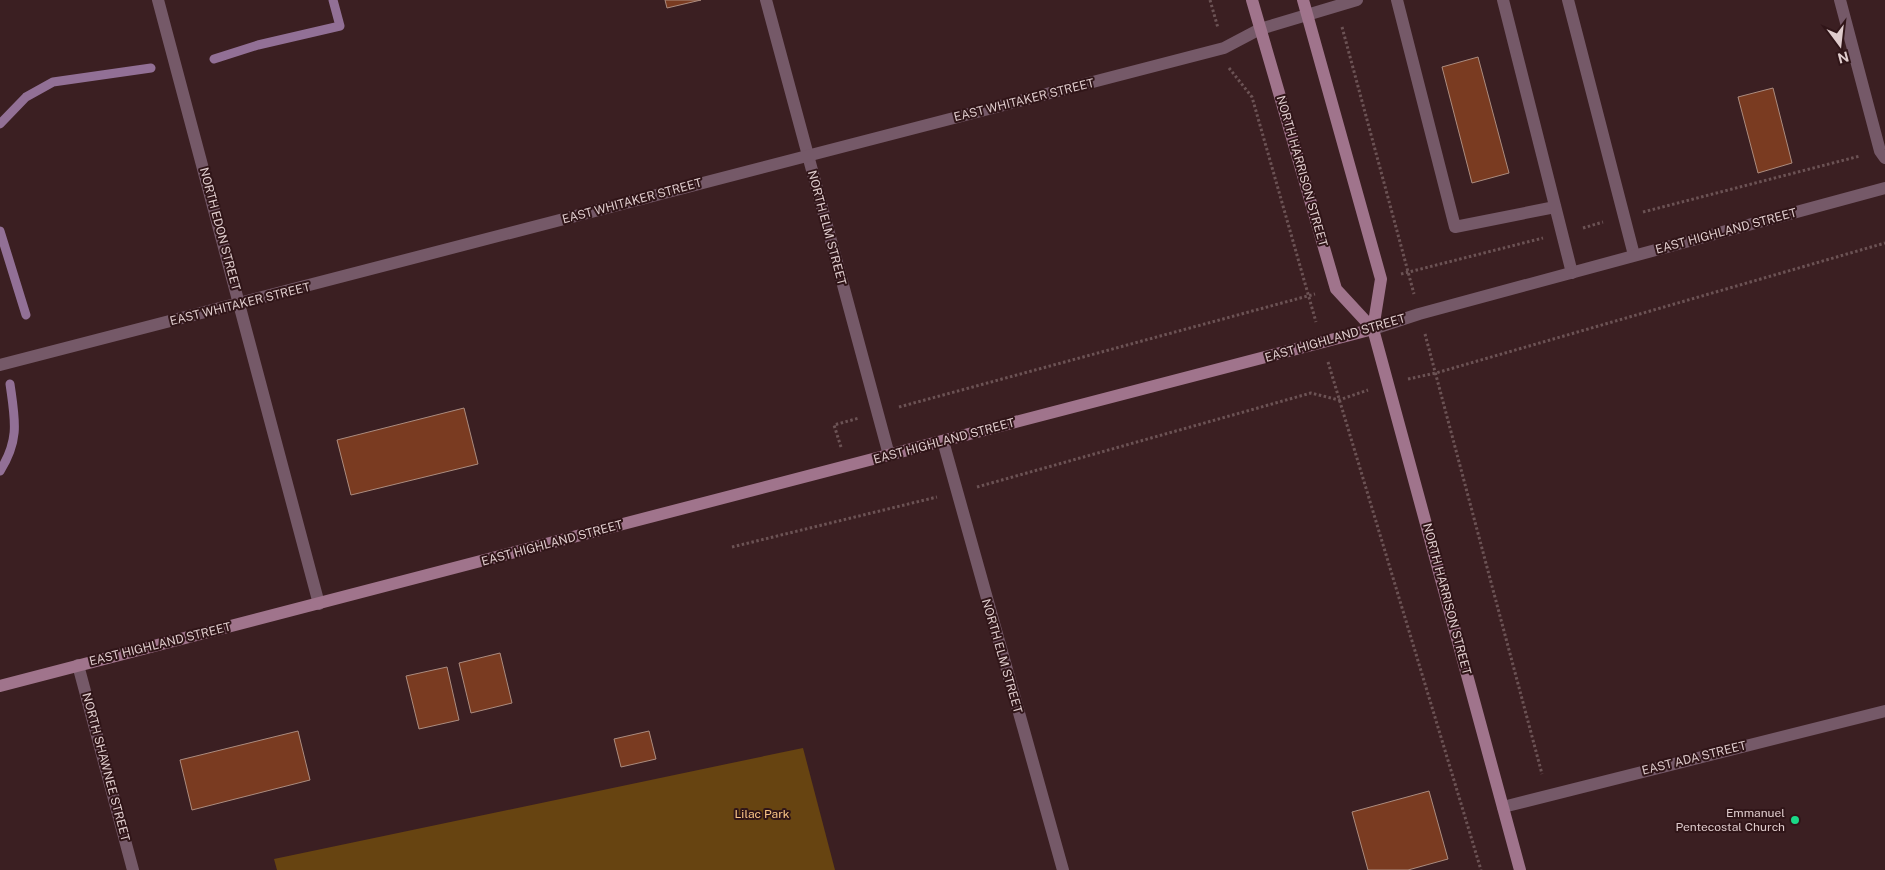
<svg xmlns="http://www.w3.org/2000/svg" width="1885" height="870" viewBox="0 0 1885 870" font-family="'Public Sans',sans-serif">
<rect width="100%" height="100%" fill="#3b1f22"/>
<!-- green -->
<polygon fill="#674411" points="803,748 835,870 277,870 274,859"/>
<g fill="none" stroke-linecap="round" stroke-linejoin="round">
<!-- stream -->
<g stroke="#927096" stroke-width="9">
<polyline points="214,59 258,45 340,26 333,0"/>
<polyline points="0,124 26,97 53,82 151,68"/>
<polyline points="0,231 26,315"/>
<path d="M0,471C20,439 15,420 10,384"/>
</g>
</g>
<!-- building -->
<g fill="#7a3b21" stroke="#ac8c7f">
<polygon points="665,0 701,0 667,8"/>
<polygon points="1478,57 1509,173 1472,183 1442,67"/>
<polygon points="1773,88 1792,163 1758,173 1738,97"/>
<polygon points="464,408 478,464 351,495 337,440"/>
<polygon points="500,653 512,703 471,713 459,663"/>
<polygon points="447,667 459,720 419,729 406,676"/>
<polygon points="298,731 310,780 192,810 180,760"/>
<polygon points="649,731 656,759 621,767 614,739"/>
<polygon points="1429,791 1448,859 1408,870 1368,870 1352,812"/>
</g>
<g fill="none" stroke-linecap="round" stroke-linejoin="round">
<!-- path -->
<g stroke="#6c5355" stroke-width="3" stroke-dasharray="2.5 2.5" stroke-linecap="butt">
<polyline points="1210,0 1218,28"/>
<polyline points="1342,27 1414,294"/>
<polyline points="1229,68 1252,97 1316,322"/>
<polyline points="1643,212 1860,156"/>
<polyline points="1583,228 1603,222"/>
<polyline points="1401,274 1543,238"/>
<polyline points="1425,334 1542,774"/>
<polyline points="1328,362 1481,870"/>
<polyline points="1408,379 1436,373 1885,243"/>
<polyline points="899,407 1315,294"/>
<polyline points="841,447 834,425 859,418"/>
<polyline points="977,487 1311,393 1339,400 1368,390"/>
<polyline points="732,547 937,497"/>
</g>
<!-- service -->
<g stroke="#755968" stroke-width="12">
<polyline points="1397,0 1455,227 1555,207"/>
<polyline points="1503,0 1572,273"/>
<polyline points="1568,0 1634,255"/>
<polyline points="1260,29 1357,0"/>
</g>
<!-- minor -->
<g stroke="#755968" stroke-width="12">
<polyline points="158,0 319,604"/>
<polyline points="766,0 889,455"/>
<polyline points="1840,0 1880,151 1885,158"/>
<polyline points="0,365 1224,48 1260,29"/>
<polyline points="943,441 1063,870"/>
<polyline points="78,665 133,870"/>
<polyline points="1503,807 1885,711"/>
</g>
<!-- tertiary -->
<polyline stroke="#755968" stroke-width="12" points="1373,329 1419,314 1885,188"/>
<!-- secondary -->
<g stroke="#a0748c" stroke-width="12">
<polyline points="1252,0 1336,289 1373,329"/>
<polyline points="1303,0 1381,279 1373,329 1520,870"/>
<polyline points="0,686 1373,329"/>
</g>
</g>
<!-- markers -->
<circle fill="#1ad988" stroke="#301518" stroke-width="2" cx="1795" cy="820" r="5"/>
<g text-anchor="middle" stroke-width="4" stroke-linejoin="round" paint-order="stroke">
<!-- street labels -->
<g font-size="12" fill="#dfcccd" stroke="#301518">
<text transform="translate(1024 100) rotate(-14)" y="4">EAST WHITAKER STREET</text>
<text transform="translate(1302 171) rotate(74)" y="4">NORTH HARRISON STREET</text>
<text transform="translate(632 201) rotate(-15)" y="4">EAST WHITAKER STREET</text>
<text transform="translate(827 228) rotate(75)" y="4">NORTH ELM STREET</text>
<text transform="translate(220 229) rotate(75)" y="4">NORTH EDON STREET</text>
<text transform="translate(1726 231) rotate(-15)" y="4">EAST HIGHLAND STREET</text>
<text transform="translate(240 304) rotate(-14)" y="4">EAST WHITAKER STREET</text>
<text transform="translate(1335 338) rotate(-16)" y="4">EAST HIGHLAND STREET</text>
<text transform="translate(944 441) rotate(-15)" y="4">EAST HIGHLAND STREET</text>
<text transform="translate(552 543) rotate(-15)" y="4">EAST HIGHLAND STREET</text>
<text transform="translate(1447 599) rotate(75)" y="4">NORTH HARRISON STREET</text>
<text transform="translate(160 644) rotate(-14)" y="4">EAST HIGHLAND STREET</text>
<text transform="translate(1002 656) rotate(74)" y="4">NORTH ELM STREET</text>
<text transform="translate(1694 758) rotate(-14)" y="4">EAST ADA STREET</text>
<text transform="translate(106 767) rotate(75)" y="4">NORTH SHAWNEE STREET</text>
</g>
<!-- poi labels -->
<g font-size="12" fill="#dfcccd" stroke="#301518" text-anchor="end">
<text x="1785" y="817">Emmanuel<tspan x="1785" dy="14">Pentecostal Church</tspan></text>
</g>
<!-- park labels -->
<g font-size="12" fill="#fac586" stroke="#301518">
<text x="762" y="818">Lilac Park</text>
</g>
</g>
<!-- north arrow -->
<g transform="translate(1840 45) rotate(165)" stroke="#301518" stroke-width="4" paint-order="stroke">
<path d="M0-4L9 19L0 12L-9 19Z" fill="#dfcccd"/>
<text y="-8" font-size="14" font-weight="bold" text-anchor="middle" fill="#dfcccd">N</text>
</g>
</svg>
